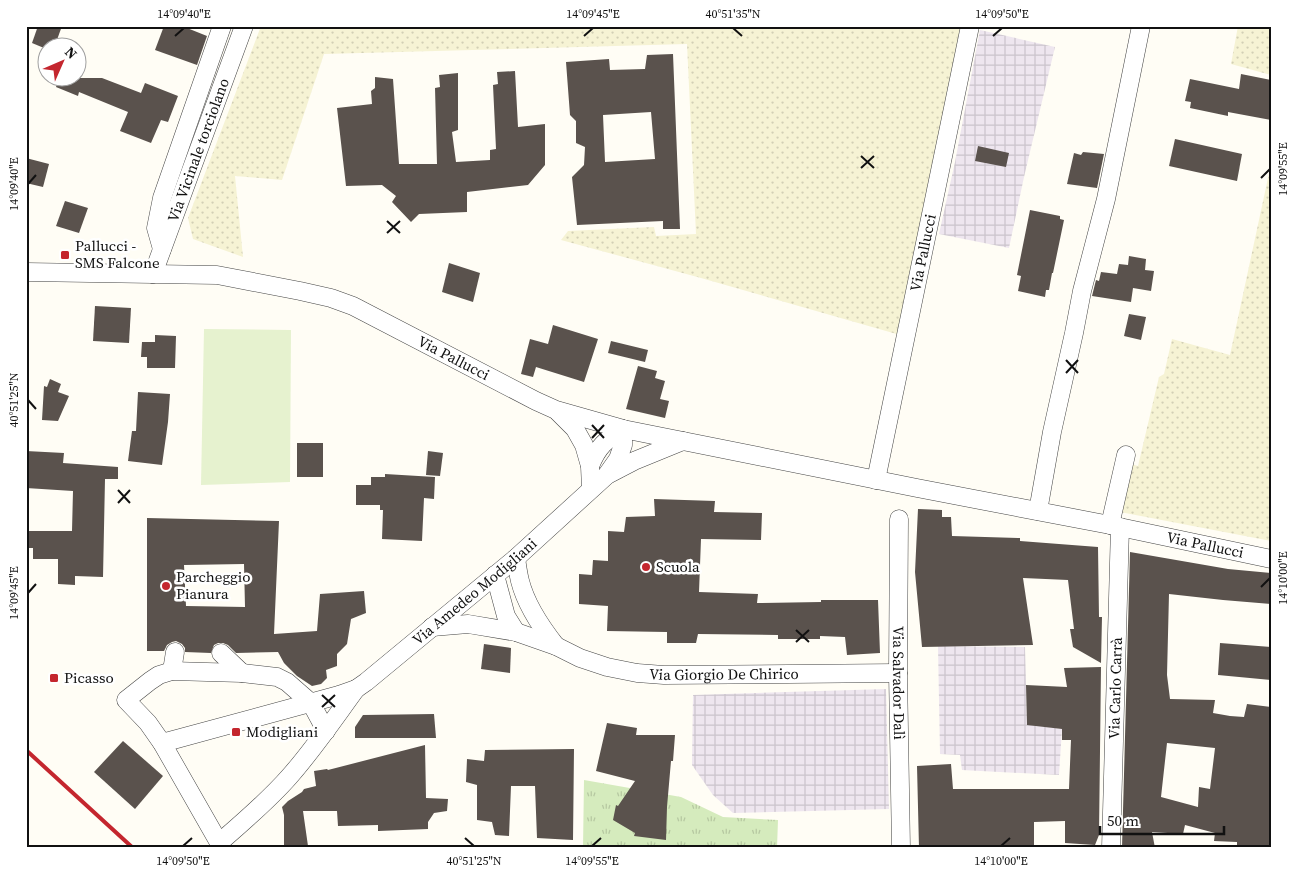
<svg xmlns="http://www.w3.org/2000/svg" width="1297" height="874" viewBox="0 0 1297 874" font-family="'Source Serif 4',serif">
<defs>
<pattern id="industrial-grid" width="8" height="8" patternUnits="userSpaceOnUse" patternTransform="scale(1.25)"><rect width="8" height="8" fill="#eee6ef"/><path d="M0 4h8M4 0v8" fill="none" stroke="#cbc4cc"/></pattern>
<pattern id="farmland-dots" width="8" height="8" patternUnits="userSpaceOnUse" patternTransform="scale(1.25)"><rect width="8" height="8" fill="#f6f3d4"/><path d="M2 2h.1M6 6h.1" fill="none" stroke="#d2cfb5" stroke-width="1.8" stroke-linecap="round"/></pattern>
<pattern id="grass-tufts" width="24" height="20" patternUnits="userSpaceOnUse" patternTransform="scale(1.25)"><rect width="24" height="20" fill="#d5ebbd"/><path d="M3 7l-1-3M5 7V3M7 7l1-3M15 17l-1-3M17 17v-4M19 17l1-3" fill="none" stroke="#b6c8a1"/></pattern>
</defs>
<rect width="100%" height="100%" fill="#fffdf5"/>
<!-- industrial -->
<g fill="url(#industrial-grid)">
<polygon points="980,30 1055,47 1024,177 1009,248 939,234 955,162"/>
<polygon points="938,646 1025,647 1027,724 1062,729 1059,775 962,770 960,755 940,754"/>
<polygon points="886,689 889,809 733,813 713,795 692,765 693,695"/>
</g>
<!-- farmland -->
<g fill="url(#farmland-dots)">
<polygon points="261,26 966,26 900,335 701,278 561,240 568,231 654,227 656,236 696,234 687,44 324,54 282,180 235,176 243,257 193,239 188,218"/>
<polygon points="1238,26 1271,26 1271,75 1231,64"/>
<polygon points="1271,164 1271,541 1120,512 1131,464 1138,466 1159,377 1164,374 1172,339 1230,355"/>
</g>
<!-- grass -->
<polygon fill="url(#grass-tufts)" points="584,780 681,797 723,817 778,820 777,848 583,848"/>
<!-- pitch -->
<polygon fill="#e6f2cf" points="204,329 291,330 290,482 201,485"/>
<!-- building -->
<g fill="#5a524d" fill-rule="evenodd">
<polygon points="38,26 62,26 54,48 44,48 32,43"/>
<polygon points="164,26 182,26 207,36 197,65 155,50"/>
<path d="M673,54L680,229H663V221L577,225L572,177L584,165L585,147L576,143V121L570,115L566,62L609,59L610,70L645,69L647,55ZM651,112L655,159L605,162L603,115Z"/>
<polygon points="515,71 518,127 545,124 545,165 528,185 467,192 467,212 419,214 411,222 392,202 396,196 382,185 346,186 337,108 372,104 371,91 375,88 375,77 393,79 399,164 437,164 435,88 440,87 439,75 458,73 458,130 452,132 456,162 490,160 490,150 496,149 493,85 498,84 497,72"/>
<polygon points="1241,74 1271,80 1271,120 1228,112 1228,116 1190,108 1191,102 1185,101 1190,79 1239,89"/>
<polygon points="59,78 102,78 141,93 145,83 178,96 168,122 161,120 151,143 120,131 128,112 79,92 78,96 56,87"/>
<polygon points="1175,139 1242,154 1237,181 1169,166"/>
<polygon points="978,146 1009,153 1006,167 975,161"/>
<polygon points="1083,152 1104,154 1097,188 1067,184 1074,153 1081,155"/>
<polygon points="26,158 49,164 43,187 26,183"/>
<polygon points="65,201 88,208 79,233 56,226"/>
<polygon points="1030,210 1060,216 1060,219 1064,220 1053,273 1052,273 1049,290 1046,290 1045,297 1018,291 1021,276 1017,275"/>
<polygon points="1129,256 1146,259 1145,270 1154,271 1151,291 1133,288 1131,302 1092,296 1096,280 1099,281 1101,272 1117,274 1119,264 1128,265"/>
<polygon points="449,263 480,273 473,302 442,292"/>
<polygon points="95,306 131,308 129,343 93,341"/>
<polygon points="1129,314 1146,317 1141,340 1124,336"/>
<polygon points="553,325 598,339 584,382 536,367 533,377 521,374 530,339 548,344"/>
<polygon points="155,335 176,336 175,368 147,368 147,357 141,357 142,342 155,342"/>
<polygon points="611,341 648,350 645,362 608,353"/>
<polygon points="638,366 657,371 655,378 665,381 660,399 669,401 665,418 626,409"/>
<polygon points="50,379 61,384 58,392 69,396 58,421 42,420 44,386 47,387"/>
<polygon points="138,392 170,394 168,422 162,465 128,461 132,431 136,431"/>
<rect x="297" y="443" width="26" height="34"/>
<polygon points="26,451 64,453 63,463 118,467 118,479 105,479 103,577 75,576 75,585 58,584 58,559 33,559 33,548 26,548 26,531 72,531 73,491 26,488"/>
<polygon points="428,451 443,453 440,476 426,475"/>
<polygon points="385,474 435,477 434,499 424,498 422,541 382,539 383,510 380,510 380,505 356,505 356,485 371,485 371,477 385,477"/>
<polygon points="654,499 715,501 714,512 762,513 761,540 701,539 699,592 758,594 757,603 821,602 821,600 878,600 880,653 847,655 845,637 820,636 820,639 778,639 778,635 698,634 696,643 667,643 667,632 607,631 608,606 579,604 579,574 592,575 593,560 608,561 608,531 624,532 626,517 655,516"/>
<polygon points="918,509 942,510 942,517 951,517 952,536 1020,538 1020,541 1098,547 1099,617 1102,617 1101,663 1073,647 1070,629 1074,629 1068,580 1023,578 1033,645 922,647 915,572"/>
<path d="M147,518L279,521L274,634L317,631L320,594L364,591L366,613L351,619L347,644L337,654V666L326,670L327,678L321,684L312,686L297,676L284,663L278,652L236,653L228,645L223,643H218L214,645L211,653L185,652V648L182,644L176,641L172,642L167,645L164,651H147ZM244,564L245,607L186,606L184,565Z"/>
<path d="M1130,552L1228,569L1271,573V604L1223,600L1169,594L1167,675L1170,699L1215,700L1213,713L1230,716L1244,717L1247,704L1271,707V848H1237V842L1214,841L1215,833L1185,825L1183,834L1152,832L1155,848H1122ZM1167,743L1215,748L1210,789L1199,787L1198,807L1161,797Z"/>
<polygon points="1220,643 1271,647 1271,680 1218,675"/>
<polygon points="484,644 511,648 510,673 481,669"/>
<polygon points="1101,667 1099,835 1095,845 1065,843 1065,821 1034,822 1034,848 919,848 917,766 951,764 953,789 1069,789 1071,740 1062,740 1062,729 1027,725 1026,685 1067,687 1064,668"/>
<polygon points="434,714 436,738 355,738 355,727 363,715"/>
<polygon points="607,723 637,728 636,735 675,735 673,761 671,761 667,807 666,840 634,836 635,833 613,820 616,805 618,806 635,781 596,771"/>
<polygon points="123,741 163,776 135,809 94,772"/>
<polygon points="425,745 426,798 448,799 447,811 434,813 428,822 428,829 378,831 378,825 338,826 337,811 303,811 308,846 301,848 284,848 284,815 282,807 288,801 302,792 304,789 316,786 314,771 327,769 328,770"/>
<polygon points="574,749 573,840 537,838 535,786 511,786 509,836 495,835 492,822 477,820 477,785 466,782 467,759 484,761 485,750"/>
</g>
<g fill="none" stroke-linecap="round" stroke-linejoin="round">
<!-- minor casing -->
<g stroke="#444" stroke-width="19">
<g id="minor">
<polyline points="162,249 156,228 162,198 222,26"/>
<path id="s1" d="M26,272L217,275L300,291L331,298L353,306L536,401L556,410L623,429L917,488L1110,525L1271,559"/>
<path id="s2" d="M153,274L244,26"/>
<polyline points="558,412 575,429 584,445 590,466 591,489"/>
<path d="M590,466C598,446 606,440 623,429"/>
<polyline points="609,474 634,461 683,441"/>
<path id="s3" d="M876,480L970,26"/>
<polyline points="1038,511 1052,432 1074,333 1082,291 1106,199 1141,26"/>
<path id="s4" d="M899,519L898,673L901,848"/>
<polyline points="1110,525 1126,455"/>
<path d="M516,558C517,565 518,573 520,581C526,605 541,627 556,646"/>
<polyline points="495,575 506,616 516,632"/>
<path id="s5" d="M432,627L468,624L516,632L556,646L580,658L607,667L637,673L664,675L898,673"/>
<polyline points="221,653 242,673"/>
<polyline points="172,671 175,652"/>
<path id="s6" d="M162,743L339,695L356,689L366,682L516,558L606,476L618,459L623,445V429"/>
<path d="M219,843C243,822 268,801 289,777C313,750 334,719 356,689"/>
<polyline points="222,848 162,743 148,723 126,700 150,681 159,675 172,671 242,673 277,677 287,682 311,703 326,731"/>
<path id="s7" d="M1111,848L1120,527"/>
</g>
</g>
<!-- minor -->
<use href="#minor" stroke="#fff" stroke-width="18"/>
<!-- rail -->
<polyline stroke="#c4262e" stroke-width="4" points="26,750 133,848"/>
</g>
<!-- ticks -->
<path fill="none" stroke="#111" stroke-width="2" d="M733,28L742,36M175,36L184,28M584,36L593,28M993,36L1002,28M861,156L874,168M861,168L874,156M1261,178L1270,169M28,184L36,175M387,221L400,233M387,233L400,221M1066,360L1078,373M1066,373L1078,360M28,400L36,409M592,425L604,438M592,438L604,425M118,490L130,503M118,503L130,490M1261,587L1270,578M28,593L36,584M796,630L809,642M796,642L809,630M322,695L335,707M322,707L335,695M465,838L474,846M183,846L192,838M592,846L601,838M1001,846L1010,838"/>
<!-- markers -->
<g fill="#c4262e" stroke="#fff" stroke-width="2">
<rect x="60" y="250" width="10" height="10" rx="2.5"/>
<circle cx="646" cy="567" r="5"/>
<circle cx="166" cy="586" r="5"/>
<rect x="49" y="673" width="10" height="10" rx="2.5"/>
<rect x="231" y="727" width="10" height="10" rx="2.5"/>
</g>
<g text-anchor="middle" stroke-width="5" stroke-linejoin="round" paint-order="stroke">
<!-- street labels -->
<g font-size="15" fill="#111" stroke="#fff">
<text dy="5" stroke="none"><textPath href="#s2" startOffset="132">Via Vicinale torciolano</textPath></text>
<text dy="5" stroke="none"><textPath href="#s3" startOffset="232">Via Pallucci</textPath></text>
<text dy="5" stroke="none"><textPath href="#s1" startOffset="444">Via Pallucci</textPath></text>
<text dy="5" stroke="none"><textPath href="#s1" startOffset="1222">Via Pallucci</textPath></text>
<text dy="5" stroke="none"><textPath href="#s6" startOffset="355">Via Amedeo Modigliani</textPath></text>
<text dy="5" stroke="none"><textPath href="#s5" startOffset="300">Via Giorgio De Chirico</textPath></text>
<text dy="5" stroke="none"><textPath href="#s4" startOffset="164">Via Salvador Dalì</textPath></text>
<text dy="5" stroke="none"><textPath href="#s7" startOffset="160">Via Carlo Carrà</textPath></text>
</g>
<!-- poi labels -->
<g font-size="15" fill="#111" stroke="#fff" text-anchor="start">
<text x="75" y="251">Pallucci -<tspan x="75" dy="17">SMS Falcone</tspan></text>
<text x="656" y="572">Scuola</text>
<text x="176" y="582">Parcheggio<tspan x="176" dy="17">Pianura</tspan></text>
<text x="64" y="683">Picasso</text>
<text x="246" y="737">Modigliani</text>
</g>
</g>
<!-- border -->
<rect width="1297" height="874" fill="none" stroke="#ffffff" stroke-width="55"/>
<!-- north arrow -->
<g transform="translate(62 62) rotate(45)"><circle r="24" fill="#ffffff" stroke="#a0a0a0"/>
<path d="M0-4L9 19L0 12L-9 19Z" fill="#c4262e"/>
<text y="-8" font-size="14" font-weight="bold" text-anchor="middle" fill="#111111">N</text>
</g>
<!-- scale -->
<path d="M1100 826v8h124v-8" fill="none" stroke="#111111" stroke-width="2.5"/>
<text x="1107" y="826" font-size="15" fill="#111111" stroke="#ffffff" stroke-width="4" paint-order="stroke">50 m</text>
<rect x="28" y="28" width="1242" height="818" fill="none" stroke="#111" stroke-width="2"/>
<g font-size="12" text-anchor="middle" fill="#111">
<text x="184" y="18">14°09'40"E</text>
<text x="593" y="18">14°09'45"E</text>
<text x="733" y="18">40°51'35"N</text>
<text x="1002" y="18">14°09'50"E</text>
<text transform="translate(1283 169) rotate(-90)" y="4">14°09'55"E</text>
<text transform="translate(14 184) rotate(-90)" y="4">14°09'40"E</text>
<text transform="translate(14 400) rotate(-90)" y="4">40°51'25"N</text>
<text transform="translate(1283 578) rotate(-90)" y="4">14°10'00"E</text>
<text transform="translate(14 593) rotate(-90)" y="4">14°09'45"E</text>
<text x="183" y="865">14°09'50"E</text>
<text x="474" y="865">40°51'25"N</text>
<text x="592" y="865">14°09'55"E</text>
<text x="1001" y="865">14°10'00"E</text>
</g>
</svg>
